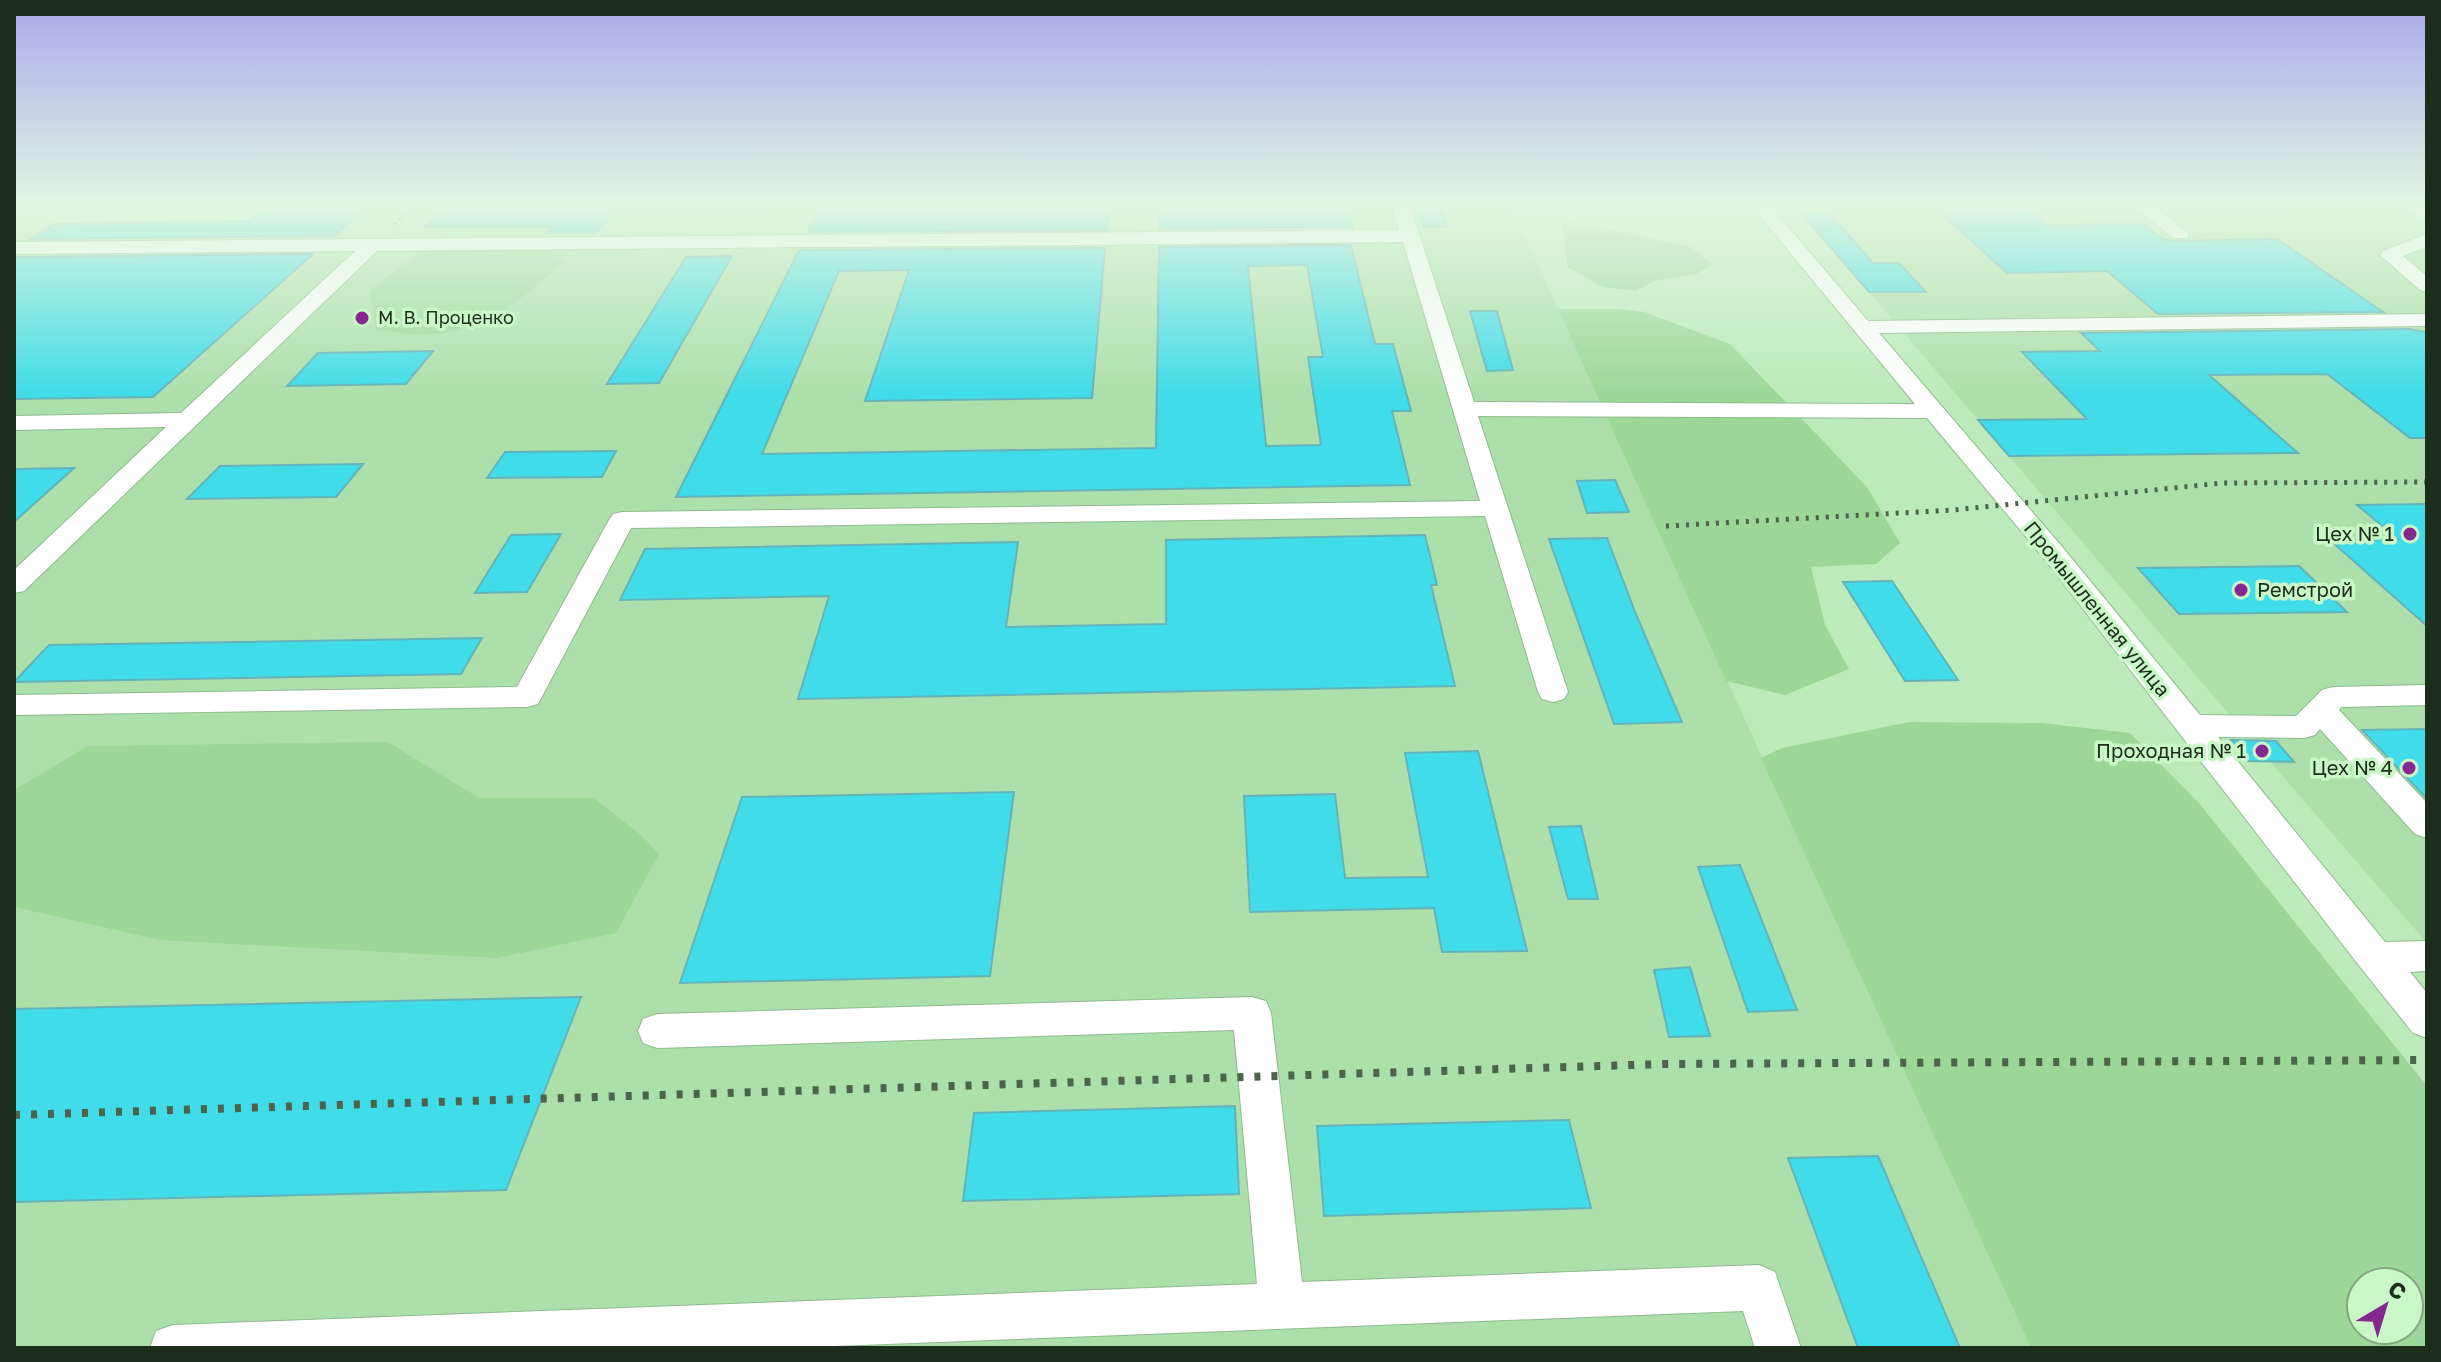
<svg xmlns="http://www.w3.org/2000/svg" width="2441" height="1362" viewBox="0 0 2441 1362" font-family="'Golos Text',sans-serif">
<rect width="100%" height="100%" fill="#bdeaba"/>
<!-- built -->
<g fill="#addfab">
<polygon points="272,203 1510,203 2031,1348 14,1348 14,224 249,221"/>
<polygon points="1793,203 2427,203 2427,943 2239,726"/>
</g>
<!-- green -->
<g fill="#9cd699" fill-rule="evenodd">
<polygon points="1570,221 1691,247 1712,264 1697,274 1654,281 1636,291 1602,287 1568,267 1562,225"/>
<path d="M424,248H546L564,261C527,297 485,330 431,334C414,336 394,331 376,330L370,291Z"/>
<polygon points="1558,309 1621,309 1644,312 1730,344 1867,487 1900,543 1876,564 1811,567 1825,625 1849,669 1785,695 1726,681"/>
<path d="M1909,722L2042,723L2130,733L2198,802L2427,1086V1348H2031L1761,758L1782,748ZM2409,1282V1330H2361V1282Z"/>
<polygon points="388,742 479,798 594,798 641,835 659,854 616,933 497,958 160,940 14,907 14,790 88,746"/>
</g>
<!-- building -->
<g fill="#40dcea" stroke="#63b3bb" stroke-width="2" fill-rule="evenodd">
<polygon points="272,203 369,205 334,236 31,239 55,224 249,221"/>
<polygon points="466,203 621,203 596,233 547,233 553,227 426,227 449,205"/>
<polygon points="822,203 1109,203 1107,230 808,232"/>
<polygon points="1160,203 1347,203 1353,227 1159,229"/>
<polygon points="1416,203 1439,203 1447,226 1423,227"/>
<polygon points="1930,203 2019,203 2046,225 2143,224 2162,239 2173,241 2277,239 2383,312 2158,314 2107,271 2007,273"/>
<polygon points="1801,213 1829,213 1873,263 1899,263 1926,292 1869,292"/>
<path d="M1351,245L1375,344H1393L1411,411H1392L1410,485L676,497L799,250L1105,248L1092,398L865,401L909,270L839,271L762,454L1156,448L1159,247ZM1307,265L1323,357H1308L1321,445L1266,446L1248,266Z"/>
<polygon points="313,254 153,397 14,399 14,257"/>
<polygon points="732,256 659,383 607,384 686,257"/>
<polygon points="1470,311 1497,311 1513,370 1487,371"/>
<polygon points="2409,329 2427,332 2427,438 2410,438 2327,374 2209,375 2298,453 2009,456 1978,420 2087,419 2022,352 2100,351 2081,333"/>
<polygon points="433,351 406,384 287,386 318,353"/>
<polygon points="616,451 602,477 487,478 505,452"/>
<polygon points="363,464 336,497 187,499 220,466"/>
<polygon points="74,468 14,522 14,469"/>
<polygon points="1615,480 1629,512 1587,513 1577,481"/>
<polygon points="2427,504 2427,626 2331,541 2398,539 2357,505"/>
<polygon points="561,534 527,592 475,593 511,535"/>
<polygon points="1425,535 1437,585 1431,585 1455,686 798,699 829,596 620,600 645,549 1018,542 1006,627 1166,624 1166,540"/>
<polygon points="1607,538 1635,612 1682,722 1614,724 1549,539"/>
<polygon points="2299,566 2347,612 2179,614 2138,568"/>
<polygon points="1892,581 1958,680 1905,681 1843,582"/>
<polygon points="482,638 461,674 14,682 49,645"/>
<polygon points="2427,729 2427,799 2362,730"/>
<polygon points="2231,740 2276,741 2294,762 2248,761"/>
<polygon points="1478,751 1527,951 1442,952 1434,908 1250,912 1244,796 1335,794 1345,878 1428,877 1405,753"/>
<polygon points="1014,792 990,976 680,983 742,797"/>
<polygon points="1581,826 1598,899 1568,899 1549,827"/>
<polygon points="1740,865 1797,1010 1748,1012 1698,867"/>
<polygon points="1690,967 1710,1036 1669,1037 1654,970"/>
<polygon points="581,997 506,1190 14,1202 14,1009"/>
<polygon points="1235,1106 1239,1194 963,1201 974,1113"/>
<polygon points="1569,1120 1591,1208 1324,1216 1317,1126"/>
<polygon points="1878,1156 1960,1348 1858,1348 1788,1158"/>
</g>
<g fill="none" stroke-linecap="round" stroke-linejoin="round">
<!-- minor casing -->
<g stroke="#8fba8d" stroke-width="2">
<g id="minor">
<polygon points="1391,203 1409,203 1474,402 1915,404 1749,203 1768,203 1868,321 2427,314 2427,326 1879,333 2064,549 2200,715 2296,716 2322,690 2333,687 2427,685 2427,705 2341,707 2339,710 2427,803 2427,838 2415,834 2320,729 2315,735 2304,738 2218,737 2385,942 2427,941 2427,971 2410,972 2427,993 2427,1038 2413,1033 2361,968 2046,561 1927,418 1478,416 1568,692 1564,699 1553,702 1542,699 1538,692 1485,516 631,528 538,704 527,707 14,715 14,695 517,687 609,520 613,514 622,512 1480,501 1403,242 377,251 24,591 14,593 14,570 166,427 14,430 14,416 181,413 355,251 14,254 14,242 1399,230"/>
<polygon points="2131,203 2151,203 2189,234 2187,238 2173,238"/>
<polygon points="2397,203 2418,203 2427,208 2427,221"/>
<polygon points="2427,234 2427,247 2403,256 2427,276 2427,292 2420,290 2380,255 2383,251"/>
<polygon points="1252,997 1266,1001 1271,1013 1302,1282 1759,1265 1775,1272 1801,1348 1755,1348 1743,1311 783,1348 150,1348 156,1331 173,1325 1257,1284 1234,1030 657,1048 643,1043 638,1031 643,1019 657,1014"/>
</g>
</g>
<!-- path -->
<polyline stroke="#658363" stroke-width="3" stroke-dasharray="3 4" stroke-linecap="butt" points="394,225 416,203"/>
<!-- minor -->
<use href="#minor" fill="#fff" fill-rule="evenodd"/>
<!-- rail-far1 -->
<polyline stroke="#4c654a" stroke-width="5" stroke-dasharray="3 7" stroke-linecap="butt" points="1666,526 1954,510 2223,483 2427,482"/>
<!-- rail -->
<polyline stroke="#4c654a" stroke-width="8" stroke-dasharray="6 11" stroke-linecap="butt" points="14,1115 1664,1064 2427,1060"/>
</g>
<!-- sky -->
<linearGradient id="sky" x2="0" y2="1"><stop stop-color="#aaa9ee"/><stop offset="0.52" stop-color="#e1f6e0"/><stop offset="1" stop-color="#e1f6e0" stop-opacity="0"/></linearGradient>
<rect width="2441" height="394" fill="url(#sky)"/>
<!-- markers -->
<g fill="#872891" stroke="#c9f7c7" stroke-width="3">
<circle cx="362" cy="318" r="8"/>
<circle cx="2410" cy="534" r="8"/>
<circle cx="2241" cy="590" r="8"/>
<circle cx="2262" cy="751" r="8"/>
<circle cx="2409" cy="768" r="8"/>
</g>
<g text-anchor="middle" stroke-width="7" stroke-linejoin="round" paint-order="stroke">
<!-- far-poi labels -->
<g font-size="18" fill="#1c2d1b" stroke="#c9f7c7" text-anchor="start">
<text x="378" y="324">М. В. Проценко</text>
</g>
<!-- poi labels -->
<g font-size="20" fill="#1c2d1b" stroke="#c9f7c7" text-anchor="end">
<text x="2394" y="541">Цех № 1</text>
<text x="2257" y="597" text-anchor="start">Ремстрой</text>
<text x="2246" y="758">Проходная № 1</text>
<text x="2393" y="775">Цех № 4</text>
</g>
<!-- street labels -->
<g font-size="20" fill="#1c2d1b" stroke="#c9f7c7">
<text transform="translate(2097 609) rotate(51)" y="7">Промышленная улица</text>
</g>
</g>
<!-- border -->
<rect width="2441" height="1362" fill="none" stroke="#1c2d1b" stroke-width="32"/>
<!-- north arrow -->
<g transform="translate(2385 1306) rotate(38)"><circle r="38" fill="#c9f7c7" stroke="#84a682" stroke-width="2"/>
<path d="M0-6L14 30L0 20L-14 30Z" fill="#872891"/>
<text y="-12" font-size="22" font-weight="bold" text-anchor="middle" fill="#1c2d1b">С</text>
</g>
</svg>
